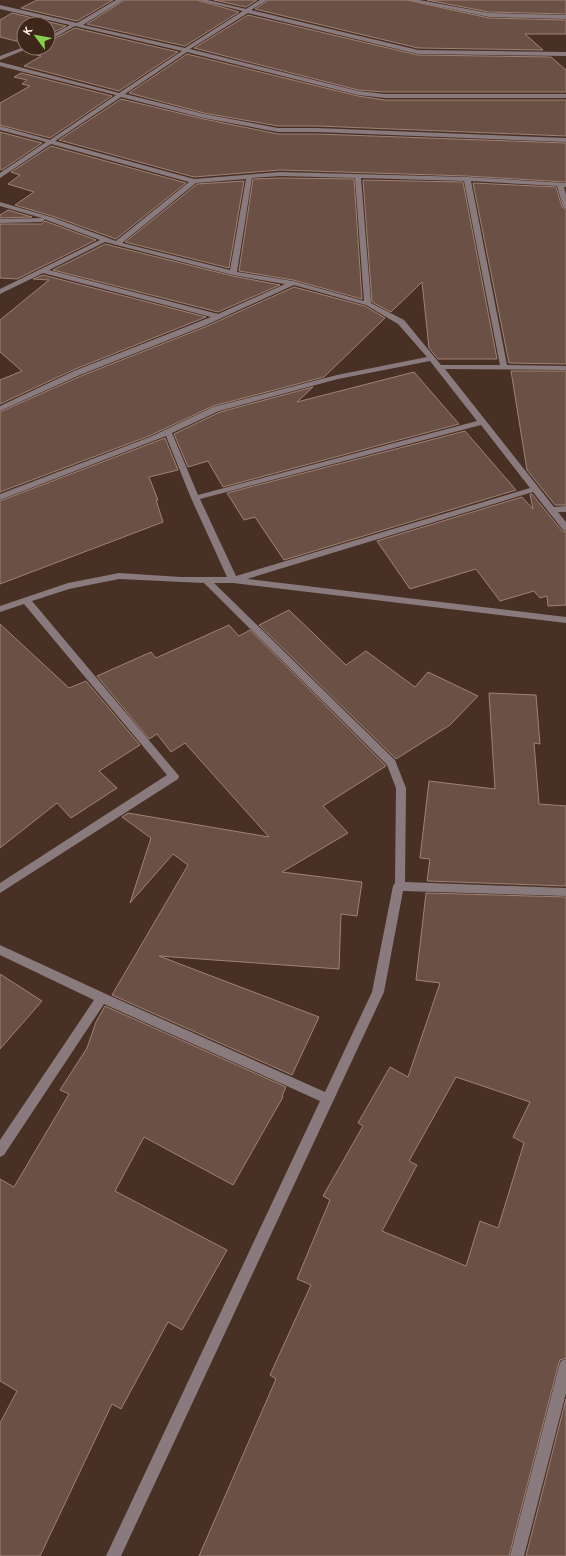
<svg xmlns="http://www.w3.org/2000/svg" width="566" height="1556" viewBox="0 0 566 1556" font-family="Figtree,sans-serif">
<rect width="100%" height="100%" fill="#483025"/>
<!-- building -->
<g fill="#6b5145" stroke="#9f8275" fill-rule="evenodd">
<polygon points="37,0 113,0 77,21 21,8"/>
<polygon points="124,0 197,0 239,12 185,46 87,24"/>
<polygon points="214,0 257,0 246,7"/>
<polygon points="268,0 407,0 489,18 566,20 566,34 525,34 543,50 418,48 255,9"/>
<polygon points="427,0 566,0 566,14 489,12"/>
<polygon points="12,13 66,26 48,35 48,24 24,24 24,43 0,37 0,20"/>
<polygon points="248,15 418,55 551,57 566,70 566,92 385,92 358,90 194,48"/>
<polygon points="75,28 178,52 119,91 24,66 41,56 26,52 33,48 48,48 48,42"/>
<polygon points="187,54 358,96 385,100 566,100 566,136 317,126 278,126 204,113 129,93"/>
<polygon points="21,73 112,96 50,138 0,125 0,103 30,86 22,84 27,80 14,77"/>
<polygon points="121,99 204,119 278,134 317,134 566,143 566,182 467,176 280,170 194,177 59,140"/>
<polygon points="0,132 42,143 2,170 0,169"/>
<polygon points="51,146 186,183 116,239 55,217 15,205 34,192 8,184 20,175 11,172"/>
<polygon points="280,178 354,179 362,299 293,280 239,271 253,179"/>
<polygon points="363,180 463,182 497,359 438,359 429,348 422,282 391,312 372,302"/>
<polygon points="244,181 229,268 125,242 197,184"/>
<polygon points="473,183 556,187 562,207 566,210 566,364 509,363"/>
<polygon points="8,210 32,217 0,218 0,215"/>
<polygon points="45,221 96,240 17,279 0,278 0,224 42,224"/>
<polygon points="105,244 233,276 280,285 218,312 53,270"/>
<polygon points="43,275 206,317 73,370 0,404 0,380 22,371 0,352 0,320 49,280 33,279"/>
<polygon points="294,287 365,306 385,318 324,377 213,406 149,436 0,492 0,412 81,376 205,327"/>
<polygon points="511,371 566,371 566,505 555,505 527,470"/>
<polygon points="414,372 459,424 223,487 208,461 188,467 174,434 220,412 313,387 297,402"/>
<polygon points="465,431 516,490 284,560 255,517 244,520 227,493"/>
<polygon points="165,438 178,470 149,477 158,500 156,500 163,522 0,584 0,501"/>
<polygon points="530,494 532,494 562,531 566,532 566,605 548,606 547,596 540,598 534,591 500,601 476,569 410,589 377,541 522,497 533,509"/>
<polygon points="289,610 346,665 366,651 415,687 428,672 478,696 450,725 396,759 259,625"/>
<polygon points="0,624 69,688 86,681 140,745 99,771 117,788 71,818 57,803 0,848"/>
<polygon points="229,625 239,636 250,630 386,766 323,806 348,833 282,872 362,882 357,916 341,914 339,969 159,956 319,1017 292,1075 112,995 188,865 173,854 130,903 151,838 122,817 128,813 269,837 185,743 171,752 157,734 149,739 97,676 151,652 156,658"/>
<polygon points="489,693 536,695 540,744 534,743 539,804 566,806 566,886 427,881 430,859 420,858 429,781 495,789"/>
<path d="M426,893L566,897V1358L560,1360L558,1366L509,1556H199L276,1379L270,1375L311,1285L297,1279L330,1200L323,1196L363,1126L358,1123L390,1067L408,1077L440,983L416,980ZM456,1077L530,1102L513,1137L524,1143L498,1228L480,1221L466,1266L382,1231L417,1165L409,1161Z"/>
<polygon points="0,974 42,1001 0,1049"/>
<polygon points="105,1006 286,1087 282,1096 283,1097 233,1185 144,1137 115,1191 227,1250 182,1330 168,1322 121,1409 112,1404 40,1556 0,1556 0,1423 17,1391 0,1381 0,1179 14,1187 69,1094 60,1090 87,1048 96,1022"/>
<polygon points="566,1399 566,1556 526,1556"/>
</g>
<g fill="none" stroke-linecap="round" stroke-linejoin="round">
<!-- minor -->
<g fill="#897a7d" fill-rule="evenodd">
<path d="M116,0H123L83,25L185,48L243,11L198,0H207L246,9L260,0H267L251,10L418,50L566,52V56L418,54L248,13L190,49L358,91L385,94H566V98H385L358,95L187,52L125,94L204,114L278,128H317L566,138V142L317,132H278L204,118L121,97L55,141L194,179L280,172L467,177L566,183V187H564L566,195V209L563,207L557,186L471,181L507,365L566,366V370L445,369L554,507L566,506V512H558L566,522V531L563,530L533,492L247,579L566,617V623L233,583H214L395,760L406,788L405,882L566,888V896L403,891L384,992L121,1556H106L320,1101L104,1004L4,1155L0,1157V1140L94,1000L0,955V945L106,994L325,1092L372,992L393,886L395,883L396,788L387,765L204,583L119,579L69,589L32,601L179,776L178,779L0,893V883L167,775L24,604L0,612V606L68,583L119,573L181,577H227L191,498L166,436L0,500V494L150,437L213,407L337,375L427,357L398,324L366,305L294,285L204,326L80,375L0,411V406L74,371L211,317L43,273L0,294V289L100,240L44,219V221L42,222L0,223V219L42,218L0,206V202L54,218L116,241L189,182L51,144L0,178V173L46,142L0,130V126L50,140L116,95L0,66V62L119,93L182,51L75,26L48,41V37L70,25L0,9V5L77,23ZM280,176L355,178L364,301L293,281L237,272L252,178ZM361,178L464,181L500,365H441L404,320L371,303ZM246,179L230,270L122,243L196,183ZM105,242L233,275L285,284L218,314L49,270ZM430,361L477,421L198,495L172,433L219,411L338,379ZM481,425L530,488L236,576L200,499Z"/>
<polygon points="408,0 419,0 489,13 566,15 566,19 489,17"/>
<polygon points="24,47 29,48 0,60 0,56"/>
<polygon points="566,1359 566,1393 524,1556 510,1556 559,1366 561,1361"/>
</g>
</g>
<!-- north arrow -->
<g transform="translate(36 36) rotate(302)"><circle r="19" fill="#3e261b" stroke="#8b776f"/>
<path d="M0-3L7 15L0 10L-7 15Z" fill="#84d04e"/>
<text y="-6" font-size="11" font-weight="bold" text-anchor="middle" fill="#fff1ec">K</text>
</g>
</svg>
